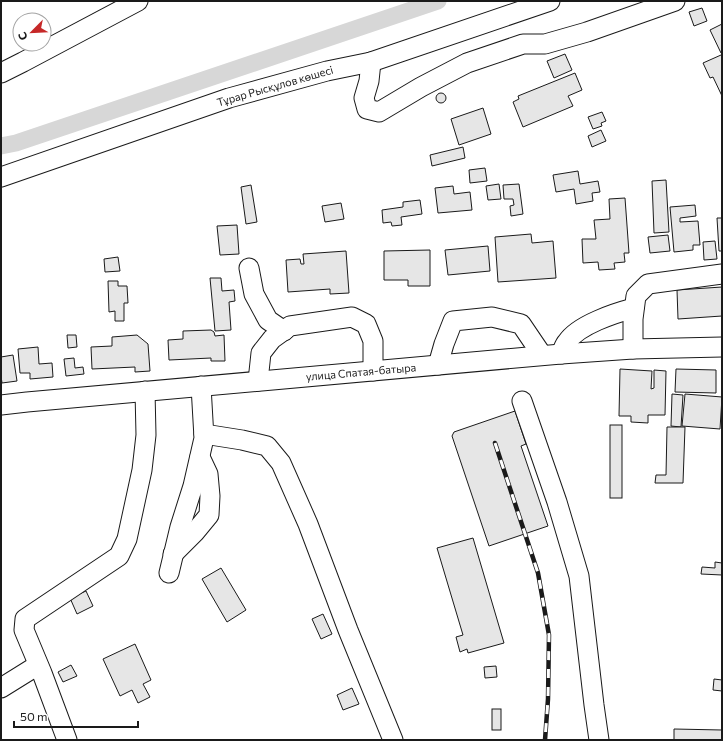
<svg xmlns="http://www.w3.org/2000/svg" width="723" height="741" viewBox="0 0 723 741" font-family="Commissioner,sans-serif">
<rect width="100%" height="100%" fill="#fff"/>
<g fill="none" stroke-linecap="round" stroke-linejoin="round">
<!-- canal -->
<polyline stroke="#d7d7d7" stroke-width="17" points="1,146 16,143 438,1"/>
</g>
<!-- building -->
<g fill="#e6e6e6" stroke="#1a1a1a">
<polygon points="702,8 707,21 694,26 689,12"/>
<polygon points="722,24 722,53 721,53 710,30"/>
<polygon points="565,54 572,70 554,78 547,61"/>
<polygon points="721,55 722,55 722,96 713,77 710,78 703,63"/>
<polygon points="575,73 582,90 568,96 573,106 523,127 513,102 519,99 518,96"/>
<circle cx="441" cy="98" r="5"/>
<polygon points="483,108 491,134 459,145 451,119"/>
<polygon points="602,112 606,121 601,123 602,126 593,129 588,117"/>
<polygon points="601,130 606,141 592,147 588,136"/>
<polygon points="463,147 465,158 432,166 430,155"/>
<polygon points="485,168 487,181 470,183 469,170"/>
<polygon points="578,171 580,184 598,181 600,192 592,193 593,201 576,204 574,189 556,192 553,175"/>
<polygon points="666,180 669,232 654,233 652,181"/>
<polygon points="499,184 501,199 488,200 486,186"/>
<polygon points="519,184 523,214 511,216 510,206 514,205 513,199 504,199 503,185"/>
<polygon points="251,185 257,222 246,224 241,187"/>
<polygon points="453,186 454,194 470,192 472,210 438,213 435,188"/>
<polygon points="625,198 629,253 624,253 625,262 614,263 615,269 599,270 598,262 583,263 582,239 596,239 594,220 610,219 609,199"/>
<polygon points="420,200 422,214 401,217 402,225 392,226 391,222 383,223 382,210 403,207 403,202"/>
<polygon points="341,203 344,219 325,222 322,206"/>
<polygon points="695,205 696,216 680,218 680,222 698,221 700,245 693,245 693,250 674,252 670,207"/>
<polygon points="717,218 722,218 722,251 719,251"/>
<polygon points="237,225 239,254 220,255 217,226"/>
<polygon points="531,234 532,243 553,241 556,278 498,282 495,237"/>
<polygon points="668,235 670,251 650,253 648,237"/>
<polygon points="715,241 717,259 704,260 703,242"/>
<polygon points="488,246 490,271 448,275 445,250"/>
<polygon points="430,250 430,286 408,286 408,280 384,280 384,251"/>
<polygon points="346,251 349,293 330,294 330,289 288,292 286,260 300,259 301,264 304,264 303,254"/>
<polygon points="118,257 120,271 105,272 104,259"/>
<polygon points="210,278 221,278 222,291 234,290 235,301 229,302 231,330 215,331"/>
<polygon points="108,281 118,281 118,286 127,286 128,303 124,303 124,321 115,321 115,311 109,312"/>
<polygon points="722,287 722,316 678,319 677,290"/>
<polygon points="211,330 214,332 215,336 224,335 225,361 211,361 211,358 169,360 168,340 183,339 183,331"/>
<polygon points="67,335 76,335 77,347 68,348"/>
<polygon points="137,335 148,344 150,371 135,372 135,367 92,369 91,347 112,346 112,337"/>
<polygon points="38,347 39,364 52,363 53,377 30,379 30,373 20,373 18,349"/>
<polygon points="13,355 17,381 2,383 1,376 1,357"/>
<polygon points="74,358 75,368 83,367 84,374 66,376 64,359"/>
<polygon points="620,369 652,371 651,389 654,388 654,370 666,371 665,415 648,415 648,423 631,422 631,416 619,416"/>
<polygon points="676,369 716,370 716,393 675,392"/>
<polygon points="672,394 683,395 681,427 671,426"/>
<polygon points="685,394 722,397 720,429 682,426"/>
<polygon points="515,411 526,444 521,446 548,526 489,546 452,436 454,432"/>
<rect x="610" y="425" width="12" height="73"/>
<polygon points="667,427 685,427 683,483 655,483 656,475 666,475"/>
<polygon points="473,538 504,643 468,653 467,649 460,652 456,637 463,635 437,548"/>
<polygon points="715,562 722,563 722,575 701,574 702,567 715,568"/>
<polygon points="221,568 246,610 227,622 202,579"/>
<polygon points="86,591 93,606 77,614 70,598"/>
<polygon points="323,614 332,634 321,639 312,619"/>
<polygon points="135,644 151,680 143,684 150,697 138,703 132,690 120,696 103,659"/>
<polygon points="71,665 77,676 63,682 58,672"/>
<polygon points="496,666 497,677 485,678 484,667"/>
<polygon points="714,679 722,680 722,691 713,690"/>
<polygon points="352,688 359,704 343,710 337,695"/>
<rect x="492" y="709" width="9" height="21"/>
<polygon points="674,729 722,730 722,740 674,740"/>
</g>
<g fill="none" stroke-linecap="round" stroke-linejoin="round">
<!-- minor casing -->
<g stroke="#1a1a1a" stroke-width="21">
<g id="minor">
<polyline points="371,62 369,81 364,98 367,109 379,112 421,87 467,63 523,44 545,44 587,32 675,1"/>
<polyline points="1,73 23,62 138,1"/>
<polyline points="1,177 229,98 327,71 371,62 550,1"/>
<polyline points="249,268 254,294 268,320 284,331"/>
<polyline points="633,349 633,319 636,296 648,284 722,274"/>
<path d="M561,354C563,350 564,345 567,342C578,325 615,313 634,308"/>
<polyline points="438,365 444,344 453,321 492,317 521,324 542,355"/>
<polyline points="258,381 261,353 272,339 290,326 352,317 366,324 373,341 373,371"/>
<polyline points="522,401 557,502 579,576 594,705 599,740"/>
<polyline points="1,405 27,402 561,354 633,349 722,347"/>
<polyline points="204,434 242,440 267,446 281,463 308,524 348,630 393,740"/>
<polyline points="173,554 195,532 209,515 210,496 208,474 200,457"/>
<polyline points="169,573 180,527 193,486 204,438 201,386"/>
<polyline points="1,688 38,665"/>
<polyline points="67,740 42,673 24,630 25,619 119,556 127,539 142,470 146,435 145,391"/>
</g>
</g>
<!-- minor -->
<use href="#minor" stroke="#fff" stroke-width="19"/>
<!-- rail casing -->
<g stroke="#1a1a1a" stroke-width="4.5">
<polyline id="rail" points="495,443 538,573 549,635 548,699 545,740"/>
</g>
<!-- rail -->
<use href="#rail" stroke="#fff" stroke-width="3" stroke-dasharray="9" stroke-linecap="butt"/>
</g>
<g text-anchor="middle" stroke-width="3" stroke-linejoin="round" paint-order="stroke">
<!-- street labels -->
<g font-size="11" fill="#1a1a1a" stroke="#fff">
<text transform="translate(275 86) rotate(-16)" y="4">Тұрар Рысқұлов көшесі</text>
<text transform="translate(361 372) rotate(-5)" y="4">улица Спатая-батыра</text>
</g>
</g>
<!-- border -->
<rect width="723" height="741" fill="none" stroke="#1a1a1a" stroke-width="4"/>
<!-- north arrow -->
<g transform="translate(32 32) rotate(246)"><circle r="19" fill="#ffffff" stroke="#a3a3a3"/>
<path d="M0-3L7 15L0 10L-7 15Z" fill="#c62828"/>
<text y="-6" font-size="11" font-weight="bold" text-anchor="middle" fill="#1a1a1a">С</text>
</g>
<!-- scale -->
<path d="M14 721v6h124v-6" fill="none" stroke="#1a1a1a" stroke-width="2"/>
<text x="20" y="721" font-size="12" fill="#1a1a1a" stroke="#ffffff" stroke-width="3" paint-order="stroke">50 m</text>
</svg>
